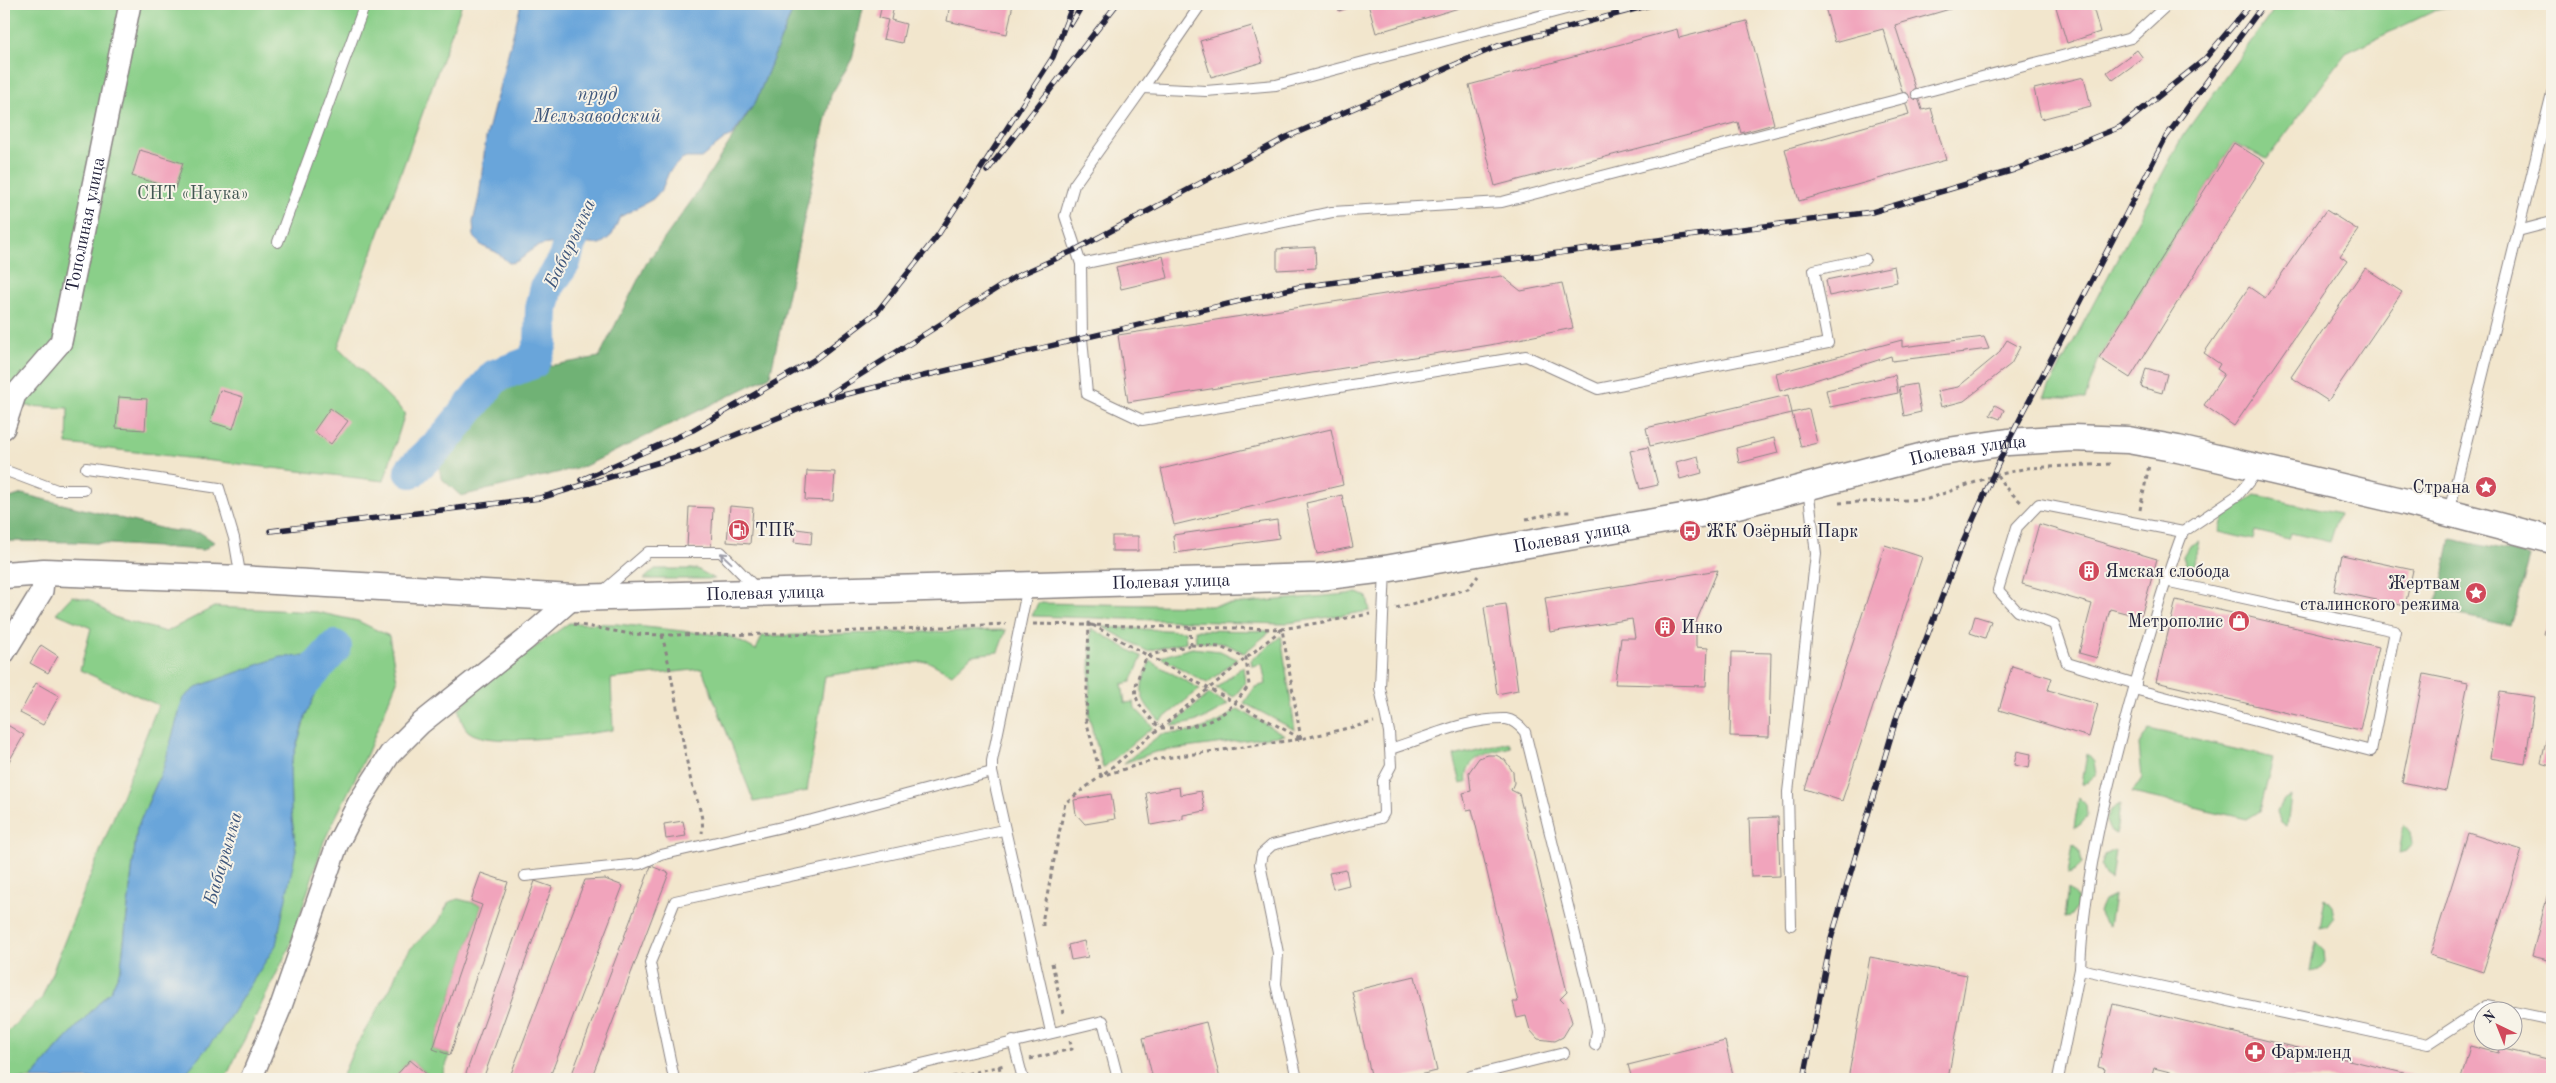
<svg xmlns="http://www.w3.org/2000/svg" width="2556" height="1083" viewBox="0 0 2556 1083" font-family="'Old Standard TT',serif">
<rect width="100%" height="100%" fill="#f7f3e8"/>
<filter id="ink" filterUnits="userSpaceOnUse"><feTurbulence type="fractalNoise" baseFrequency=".02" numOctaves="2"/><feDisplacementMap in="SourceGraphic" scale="10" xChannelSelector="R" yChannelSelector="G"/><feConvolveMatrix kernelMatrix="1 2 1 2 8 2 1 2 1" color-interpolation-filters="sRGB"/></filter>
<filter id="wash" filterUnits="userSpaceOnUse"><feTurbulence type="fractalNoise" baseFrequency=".0096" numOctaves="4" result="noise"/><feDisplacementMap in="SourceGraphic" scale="20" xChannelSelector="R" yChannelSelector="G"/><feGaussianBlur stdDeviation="1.12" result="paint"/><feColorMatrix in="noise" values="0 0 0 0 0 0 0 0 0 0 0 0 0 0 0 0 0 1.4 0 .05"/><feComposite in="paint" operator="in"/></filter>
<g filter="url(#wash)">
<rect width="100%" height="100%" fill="#f2e6cd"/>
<!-- green -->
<g fill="#8acf89" stroke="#567862">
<polygon points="4,4 462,4 338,347 405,413 384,481 67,444 68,408 4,405"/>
<polygon points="2278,4 2465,4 2434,11 2346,53 2267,159 2234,143 2099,358 2085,399 2044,397 2182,137"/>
<polygon points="2255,495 2339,514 2330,542 2291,533 2289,539 2255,531 2253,540 2219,532 2224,517"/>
<polygon points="2199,541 2192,571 2186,567 2183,556 2189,546"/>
<polygon points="655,569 697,569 715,579 644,579"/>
<polygon points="1358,593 1367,597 1370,611 1281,624 1032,616 1038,603 1210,606"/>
<polygon points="72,596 90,600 114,617 166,632 214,607 317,612 358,621 389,636 397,681 367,754 324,841 290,946 225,1079 181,1079 296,850 291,811 290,767 306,715 326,670 163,769 137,828 121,968 111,990 59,1046 31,1079 4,1079 4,1035 42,998 158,705 80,670 91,628 56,613"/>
<path d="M569,623L617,624L730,636L756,650L762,636L1006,630L998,652L972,655L952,674L927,661L825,676L807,791L754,802L702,669L611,679L613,730C585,734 488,749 468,731C462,725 460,716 459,709L475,690Z"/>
<polygon points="1103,627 1185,631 1186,642 1147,651"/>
<polygon points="1091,628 1142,657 1131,682 1122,684 1125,703 1134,702 1135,708 1153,727 1103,768 1089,717"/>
<polygon points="1195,630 1271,631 1244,653 1224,643 1196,642"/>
<polygon points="1281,636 1295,730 1244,703 1255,687 1266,684 1262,664 1252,666 1251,660"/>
<polygon points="1192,648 1220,651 1237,659 1207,683 1160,657"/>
<path d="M1150,661L1200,689L1160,721C1137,697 1138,692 1150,661Z"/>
<polygon points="1243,666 1245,683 1234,697 1216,688"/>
<path d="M1209,694L1228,704C1210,718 1194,724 1171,726Z"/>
<polygon points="1238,709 1285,735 1155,752 1124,763 1161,734 1192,732 1219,722"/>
<polygon points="2149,729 2273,758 2260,811 2247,819 2132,793 2142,778 2139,745"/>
<path d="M1509,742L1511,747C1492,752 1463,756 1467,782L1461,784L1454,756Z"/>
<polygon points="2087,754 2094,762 2096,774 2088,782 2082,784"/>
<polygon points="2291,796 2287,826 2281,822 2277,812 2282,802"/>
<polygon points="2079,797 2086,805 2087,817 2080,825 2074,827"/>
<polygon points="2120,804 2116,834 2110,831 2106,821 2111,810"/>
<polygon points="2404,824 2411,832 2413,844 2406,852 2399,854"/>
<polygon points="2073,844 2080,852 2082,864 2074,872 2068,874"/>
<polygon points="2115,850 2111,880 2105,876 2101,866 2105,855"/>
<polygon points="2068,888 2076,897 2077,908 2070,917 2064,918"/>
<polygon points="2114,896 2109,926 2104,922 2099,912 2104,901"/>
<polygon points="2325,898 2332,906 2334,917 2327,926 2320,928"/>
<polygon points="458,899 482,905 433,1049 450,1055 441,1079 429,1076 410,1060 393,1079 341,1079 354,1049 391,987 400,964 411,948 438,923 449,902"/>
<polygon points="2316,942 2324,950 2325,962 2318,970 2311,972"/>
</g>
<!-- forest -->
<g fill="#6fb275" stroke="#486a58">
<polygon points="795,4 864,4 852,59 831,95 770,376 585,466 461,496 441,478 438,458 498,383 537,368 599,357 646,264 695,196 756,101"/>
<polygon points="22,494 168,530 201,533 214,542 204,550 77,542 4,541 4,500"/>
<polygon points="2451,539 2530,556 2511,626 2436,610"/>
</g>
<!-- water -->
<g fill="#69a5da" stroke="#46648a">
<path d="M521,4H795L756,101L732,136L725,139L701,158H683L669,172L662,189L653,199L620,217L612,235L600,245C586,243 549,241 536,247C527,252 521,263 509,263L496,252L482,246L474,237L473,222L479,197L486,138Z"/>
<polygon points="313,656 326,670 306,715 290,767 291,811 296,850 276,945 220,1032 181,1079 31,1079 59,1046 111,990 121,968 137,828 163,769 183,698 199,686 280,657"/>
</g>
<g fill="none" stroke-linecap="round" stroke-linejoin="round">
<!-- river -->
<g stroke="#69a5da" stroke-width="34">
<polyline points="411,471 442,442 495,376 533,362 541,343 542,309 547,287 564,262 569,244 590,200"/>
<polyline points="290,698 335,647"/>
</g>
</g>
<g id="blocks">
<!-- building -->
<g fill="#f1a4bc">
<polygon points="882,4 894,5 891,20 906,24 902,43 883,39 888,20 879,18"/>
<polygon points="950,4 1013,4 1007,34 947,21"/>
<polygon points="1337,4 1362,4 1339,11"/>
<polygon points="1368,4 1472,4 1376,33"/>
<polygon points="1824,4 1967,4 1895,25 1922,110 1931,108 1946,160 1799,201 1785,149 1909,114 1883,29 1835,42"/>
<polygon points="2055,4 2092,4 2100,32 2067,43"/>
<polygon points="1747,21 1774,124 1741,133 1738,122 1495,186 1469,85 1677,29 1679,38"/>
<polygon points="1252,26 1263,62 1211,77 1200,41"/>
<polygon points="2137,50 2143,58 2113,80 2107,72"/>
<polygon points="2084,77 2091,106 2041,119 2034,89"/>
<polygon points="2234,143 2265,162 2130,378 2099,358"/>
<polygon points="140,150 183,163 175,189 132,176"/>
<polygon points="2326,210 2358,230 2340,256 2347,261 2234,426 2204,405 2224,374 2217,369 2220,364 2204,353 2249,287 2265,298"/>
<polygon points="1315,247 1316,268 1277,270 1277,249"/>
<polygon points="1163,256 1168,278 1121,289 1116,267"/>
<polygon points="1894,266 1897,282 1829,296 1826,280"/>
<polygon points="2365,268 2402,292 2328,401 2291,377"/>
<polygon points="1502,276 1521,291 1562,283 1573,328 1490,345 1128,402 1118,335"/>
<polygon points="1984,337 1989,349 1892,361 1891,356 1780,391 1776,373 1902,340 1902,347"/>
<polygon points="2007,340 2020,347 2011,364 1964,401 1941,407 1937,391 1958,387 1998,354"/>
<polygon points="2146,368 2167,374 2162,393 2141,387"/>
<polygon points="1895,375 1898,393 1830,407 1826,390"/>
<polygon points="1916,384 1921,412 1904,416 1899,387"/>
<polygon points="220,390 243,397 233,429 210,422"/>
<polygon points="1788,395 1792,413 1650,446 1646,428"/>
<polygon points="119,397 147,399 145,430 116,428"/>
<polygon points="1995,405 2004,410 2000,419 1990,415"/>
<polygon points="330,408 348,421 331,444 314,431"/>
<polygon points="1809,409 1817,443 1801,447 1792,413"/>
<polygon points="1331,429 1343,485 1174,525 1161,469"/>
<polygon points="1774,438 1778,453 1739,463 1736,448"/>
<polygon points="1648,447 1658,485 1640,489 1630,451"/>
<polygon points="1698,456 1702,473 1680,479 1676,462"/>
<polygon points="807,471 835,472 833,501 805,500"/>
<polygon points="1342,495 1353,547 1317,554 1306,503"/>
<polygon points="730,506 753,508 750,544 727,542"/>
<polygon points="689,507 713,508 711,549 687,548"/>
<polygon points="1277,520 1279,538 1175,553 1173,535"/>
<polygon points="2039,524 2157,559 2141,617 2110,609 2097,658 2079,653 2092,604 2022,584"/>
<polygon points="796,529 812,531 811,544 794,542"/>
<rect x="1112" y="536" width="26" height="15"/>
<polygon points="1885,545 1922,557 1842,801 1805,789"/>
<polygon points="2342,555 2413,570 2405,606 2334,591"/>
<polygon points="1718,570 1696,622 1696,647 1708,648 1706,686 1615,684 1621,638 1635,638 1632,619 1550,632 1545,598"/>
<polygon points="2176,600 2379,647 2360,730 2156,682"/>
<polygon points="2552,602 2552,636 2544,634"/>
<polygon points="1506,604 1518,690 1497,694 1484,607"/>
<polygon points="1975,616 1991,621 1985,638 1970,633"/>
<polygon points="41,645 58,656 48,673 30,663"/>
<polygon points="1732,652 1771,653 1769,737 1730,736"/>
<polygon points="2012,666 2052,678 2048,690 2098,704 2089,737 1999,710"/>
<polygon points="2424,674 2468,683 2446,791 2402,782"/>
<polygon points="36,683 59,696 43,725 20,713"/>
<polygon points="2500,692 2535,697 2525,764 2490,758"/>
<polygon points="2552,715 2552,766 2541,763"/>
<polygon points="4,723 24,735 4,770"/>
<polygon points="2017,751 2031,754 2029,768 2014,765"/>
<polygon points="1488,755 1496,755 1505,760 1513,772 1514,783 1511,790 1519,794 1567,992 1560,999 1567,1006 1572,1022 1563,1037 1555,1041 1538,1039 1530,1030 1526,1016 1517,1018 1513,1002 1518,1002 1472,809 1467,810 1463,793 1471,791 1469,772 1479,758"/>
<polygon points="1179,787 1180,795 1201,791 1205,811 1183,815 1183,819 1151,825 1146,793"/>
<polygon points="1111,794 1115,819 1085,824 1076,814 1074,800"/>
<polygon points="1778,817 1780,876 1751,877 1749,818"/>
<polygon points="683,821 686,836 666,839 664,824"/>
<polygon points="2468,833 2522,850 2483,972 2430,955"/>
<polygon points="651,866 669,873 591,1079 570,1079"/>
<polygon points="1346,870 1349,885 1333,889 1329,873"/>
<polygon points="481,873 508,882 450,1055 433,1049 482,905 471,901"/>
<polygon points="2552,877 2552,961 2532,956"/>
<polygon points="605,879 623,886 549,1079 509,1079 585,880"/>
<polygon points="535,881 552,887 483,1079 464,1079"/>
<polygon points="1084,941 1088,957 1071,960 1068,945"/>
<polygon points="1870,957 1967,975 1948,1079 1848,1079"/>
<polygon points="1415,976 1437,1071 1400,1079 1372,1079 1352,991"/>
<polygon points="2113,1004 2412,1075 2424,1079 2198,1079 2154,1068 2151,1079 2103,1079 2105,1069 2098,1067"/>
<polygon points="1206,1022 1220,1079 1153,1079 1143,1038"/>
<polygon points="1725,1041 1734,1079 1632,1079 1628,1065"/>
<polygon points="2470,1046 2498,1053 2499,1048 2552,1060 2552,1079 2461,1079"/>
<polygon points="410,1060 429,1076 437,1079 393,1079"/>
<polygon points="988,1074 990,1079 970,1079"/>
</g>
</g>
</g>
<g filter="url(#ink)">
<use href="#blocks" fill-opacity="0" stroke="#8a8484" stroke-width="1"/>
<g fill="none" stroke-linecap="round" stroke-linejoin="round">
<!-- service casing -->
<g stroke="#8a8484" stroke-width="12">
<g id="service">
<polyline points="1201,4 1143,88 1206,91 1276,85 1585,4"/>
<polyline points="1143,88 1074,185 1065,216 1081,264 1082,338 1087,394 1142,420 1526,356 1598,389 1828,343 1814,270 1865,259"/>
<polyline points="1917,94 2131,38 2168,4"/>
<polyline points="2518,231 2552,222"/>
<polyline points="278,242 365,4"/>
<polyline points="1081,264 1332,212 1502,202 1904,98"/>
<polyline points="86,468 219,488 234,538 241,579"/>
<polyline points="4,470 57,490 84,490"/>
<polyline points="2449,512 2552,93"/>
<polyline points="1028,586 992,761 992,772 1051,1032"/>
<polyline points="603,591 648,552 721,552 756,588"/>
<polyline points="2136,684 2067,663 2054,624 2017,611 1998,590 2017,527 2039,504 2183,532 2238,495 2259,469"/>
<polyline points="2134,689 2371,751 2395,631 2165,581"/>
<path d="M1390,749C1426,738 1467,718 1506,719C1514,720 1520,726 1525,732L1591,999L1597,1031L1595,1045"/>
<polyline points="525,876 640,864 661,855 812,820 992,772"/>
<polyline points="1791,925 1788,792 1816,554 1808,488"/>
<path d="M2080,969C2084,872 2110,774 2136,681C2151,631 2164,581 2183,532"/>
<polyline points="2514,1012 2552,1020"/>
<polyline points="1013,1041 1023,1079"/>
<polyline points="674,1079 650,963 675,901 1003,830"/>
<polyline points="858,1079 1103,1021 1118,1079"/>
<polyline points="1297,1079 1276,984 1278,953 1260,864 1262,854 1272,845 1381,818 1384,813 1383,781 1391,766 1389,732 1380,688 1385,569"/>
<polyline points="1472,1079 1471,1076 1564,1053"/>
<polyline points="2058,1079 2080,969 2428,1044 2486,1006 2507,1010"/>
</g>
</g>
<!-- minor casing -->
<g stroke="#8a8484" stroke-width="24">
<g id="minor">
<path id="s1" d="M4,428L15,395L61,342L130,4"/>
<polyline points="4,653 42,591 44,572"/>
<polyline points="251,1079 280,1009 337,845 359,802 390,754 420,724 525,640 573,598"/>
</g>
</g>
<!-- tertiary casing -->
<g stroke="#8a8484" stroke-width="29">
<g id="tertiary">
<path id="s2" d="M4,575L44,572L241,579L573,598L1319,577L1385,569L1711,512L1935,453L2008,442L2072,438L2128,440L2178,449L2406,502L2552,540"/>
</g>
</g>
<!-- path -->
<g stroke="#8a8484" stroke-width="3" stroke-dasharray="4 4" stroke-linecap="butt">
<polyline points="1997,475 2005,487 2022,503"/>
<polyline points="1839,503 1928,499 1993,476 2027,468 2110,464"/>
<polyline points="2140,510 2149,465"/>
<polyline points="1526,519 1560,512 1572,512"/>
<polyline points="1396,608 1468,589 1478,576"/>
<polyline points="574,624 631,634 662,635 794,634 1006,624"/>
<polyline points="1033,624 1282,629 1370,614"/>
<polyline points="1190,626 1191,645"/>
<path d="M662,635C674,682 680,730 690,777C694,795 705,815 702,833"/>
<path d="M1191,645L1220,647L1246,658L1249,685C1224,721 1203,728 1160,728C1130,698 1130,694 1147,656Z"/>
<path d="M1300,738C1230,700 1159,662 1089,623L1086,720L1101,776C1161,727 1222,678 1282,629L1301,739"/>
<polyline points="1043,926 1043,917 1065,803 1101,776 1158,759 1301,739 1374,722"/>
<polyline points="1052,963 1063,1013"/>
<polyline points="1030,1059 1072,1049 1070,1041"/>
<polyline points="999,1066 1002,1079"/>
<polyline points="944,1079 1005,1065"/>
</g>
<!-- service -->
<use href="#service" stroke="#fff" stroke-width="10"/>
<!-- minor -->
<use href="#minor" stroke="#fff" stroke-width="21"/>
<!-- tertiary -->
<use href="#tertiary" stroke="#fff" stroke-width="26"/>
<!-- rail casing -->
<g stroke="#22223b" stroke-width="5.5">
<g id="rail">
<polyline points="1071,24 1083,4"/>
<polyline points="987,171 1117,4"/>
<polyline points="830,394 1015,277 1075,250 1287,137 1498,46 1654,4"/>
<polyline points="581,480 693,430 814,360 877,312 938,235 1053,57 1073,4"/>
<polyline points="270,531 540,498 693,452 822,400 1299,287 1872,212 2014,170 2120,127 2204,60 2251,4"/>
<polyline points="1804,1079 1831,939 1897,716 1960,549 2008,442 2166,137 2264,4"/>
</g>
</g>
<!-- rail -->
<use href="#rail" stroke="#f7f3e8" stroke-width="4" stroke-dasharray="11" stroke-linecap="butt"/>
</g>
<!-- one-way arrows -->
<defs><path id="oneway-shaft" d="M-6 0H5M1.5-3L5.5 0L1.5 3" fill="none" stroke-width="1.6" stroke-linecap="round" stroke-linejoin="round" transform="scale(1.25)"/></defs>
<use stroke="#9c9ca7" href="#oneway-shaft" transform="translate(726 558) rotate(-137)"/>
</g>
<!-- icons -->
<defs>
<g id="sight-disc" transform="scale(1.125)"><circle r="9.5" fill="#d1495b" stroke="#f7f3e8"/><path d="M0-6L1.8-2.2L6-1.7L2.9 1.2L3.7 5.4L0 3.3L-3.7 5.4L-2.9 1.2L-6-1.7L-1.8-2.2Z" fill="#fff"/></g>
<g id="fuel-disc" transform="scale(1.125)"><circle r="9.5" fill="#d1495b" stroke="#f7f3e8"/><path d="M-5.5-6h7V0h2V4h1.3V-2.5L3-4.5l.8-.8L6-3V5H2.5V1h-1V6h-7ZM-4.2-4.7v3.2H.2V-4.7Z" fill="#fff"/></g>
<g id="bus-disc" transform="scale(1.125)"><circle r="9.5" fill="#d1495b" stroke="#f7f3e8"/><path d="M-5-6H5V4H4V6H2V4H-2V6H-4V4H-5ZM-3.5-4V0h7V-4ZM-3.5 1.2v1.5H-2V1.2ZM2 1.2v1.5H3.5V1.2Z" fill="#fff"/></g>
<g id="building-disc" transform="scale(1.125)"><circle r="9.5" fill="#d1495b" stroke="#f7f3e8"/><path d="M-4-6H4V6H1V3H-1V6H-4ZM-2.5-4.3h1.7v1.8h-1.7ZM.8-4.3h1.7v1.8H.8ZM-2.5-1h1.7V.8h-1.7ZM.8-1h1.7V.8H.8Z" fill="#fff"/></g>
<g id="shop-disc" transform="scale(1.125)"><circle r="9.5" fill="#d1495b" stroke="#f7f3e8"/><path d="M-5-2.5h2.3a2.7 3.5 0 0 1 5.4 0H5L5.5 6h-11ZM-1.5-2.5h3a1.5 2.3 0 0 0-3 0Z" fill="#fff"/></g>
<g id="pharmacy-disc" transform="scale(1.125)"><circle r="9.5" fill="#d1495b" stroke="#f7f3e8"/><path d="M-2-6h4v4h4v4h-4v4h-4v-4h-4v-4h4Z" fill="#fff"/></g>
</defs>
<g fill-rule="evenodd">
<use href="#sight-disc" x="2486" y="487"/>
<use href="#fuel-disc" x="739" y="530"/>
<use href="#bus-disc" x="1690" y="531"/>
<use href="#building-disc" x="2089" y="571"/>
<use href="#sight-disc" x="2476" y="593"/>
<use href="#shop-disc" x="2239" y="621"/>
<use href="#building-disc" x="1665" y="627"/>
<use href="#pharmacy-disc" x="2255" y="1052"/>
</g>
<g text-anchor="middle" stroke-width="4" stroke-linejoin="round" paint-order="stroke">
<!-- park labels -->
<g font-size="18" fill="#415652" stroke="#f7f3e8">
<text x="193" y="199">СНТ «Наука»</text>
</g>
<!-- street labels -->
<g font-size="18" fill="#22223b" stroke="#f7f3e8">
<text dy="6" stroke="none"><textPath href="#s1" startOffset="225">Тополиная улица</textPath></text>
<text dy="6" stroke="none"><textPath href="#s2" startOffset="1978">Полевая улица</textPath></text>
<text dy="6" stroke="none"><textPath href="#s2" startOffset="1572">Полевая улица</textPath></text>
<text dy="6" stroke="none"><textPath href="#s2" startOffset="1168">Полевая улица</textPath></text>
<text dy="6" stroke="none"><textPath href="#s2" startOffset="762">Полевая улица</textPath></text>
</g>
<!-- poi labels -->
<g font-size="18" fill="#22223b" stroke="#f7f3e8" text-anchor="start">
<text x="2470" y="493" text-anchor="end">Страна</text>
<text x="755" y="536">ТПК</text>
<text x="1706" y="537">ЖК Озёрный Парк</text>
<text x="2105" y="577">Ямская слобода</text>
<text x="2460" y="589" text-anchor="end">Жертвам<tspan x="2460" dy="21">сталинского режима</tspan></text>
<text x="2223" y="627" text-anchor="end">Метрополис</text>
<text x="1681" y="633">Инко</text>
<text x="2271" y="1058">Фармленд</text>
</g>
<!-- water labels -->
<g font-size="19" font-style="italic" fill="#3e567b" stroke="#f7f3e8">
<text x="597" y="100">пруд<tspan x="597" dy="22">Мельзаводский</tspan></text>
<text transform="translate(569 243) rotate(-65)" y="7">Бабарынка</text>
<text transform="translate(222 858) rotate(-74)" y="7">Бабарынка</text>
</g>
</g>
<!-- margin -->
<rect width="2556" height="1083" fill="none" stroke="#f7f3e8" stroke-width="20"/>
<!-- north arrow -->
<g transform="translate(2498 1026) rotate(317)"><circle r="24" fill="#f7f3e8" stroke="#a29fa3"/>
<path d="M0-4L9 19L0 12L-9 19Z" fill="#d1495b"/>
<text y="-8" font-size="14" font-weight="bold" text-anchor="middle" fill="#22223b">N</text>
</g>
</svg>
